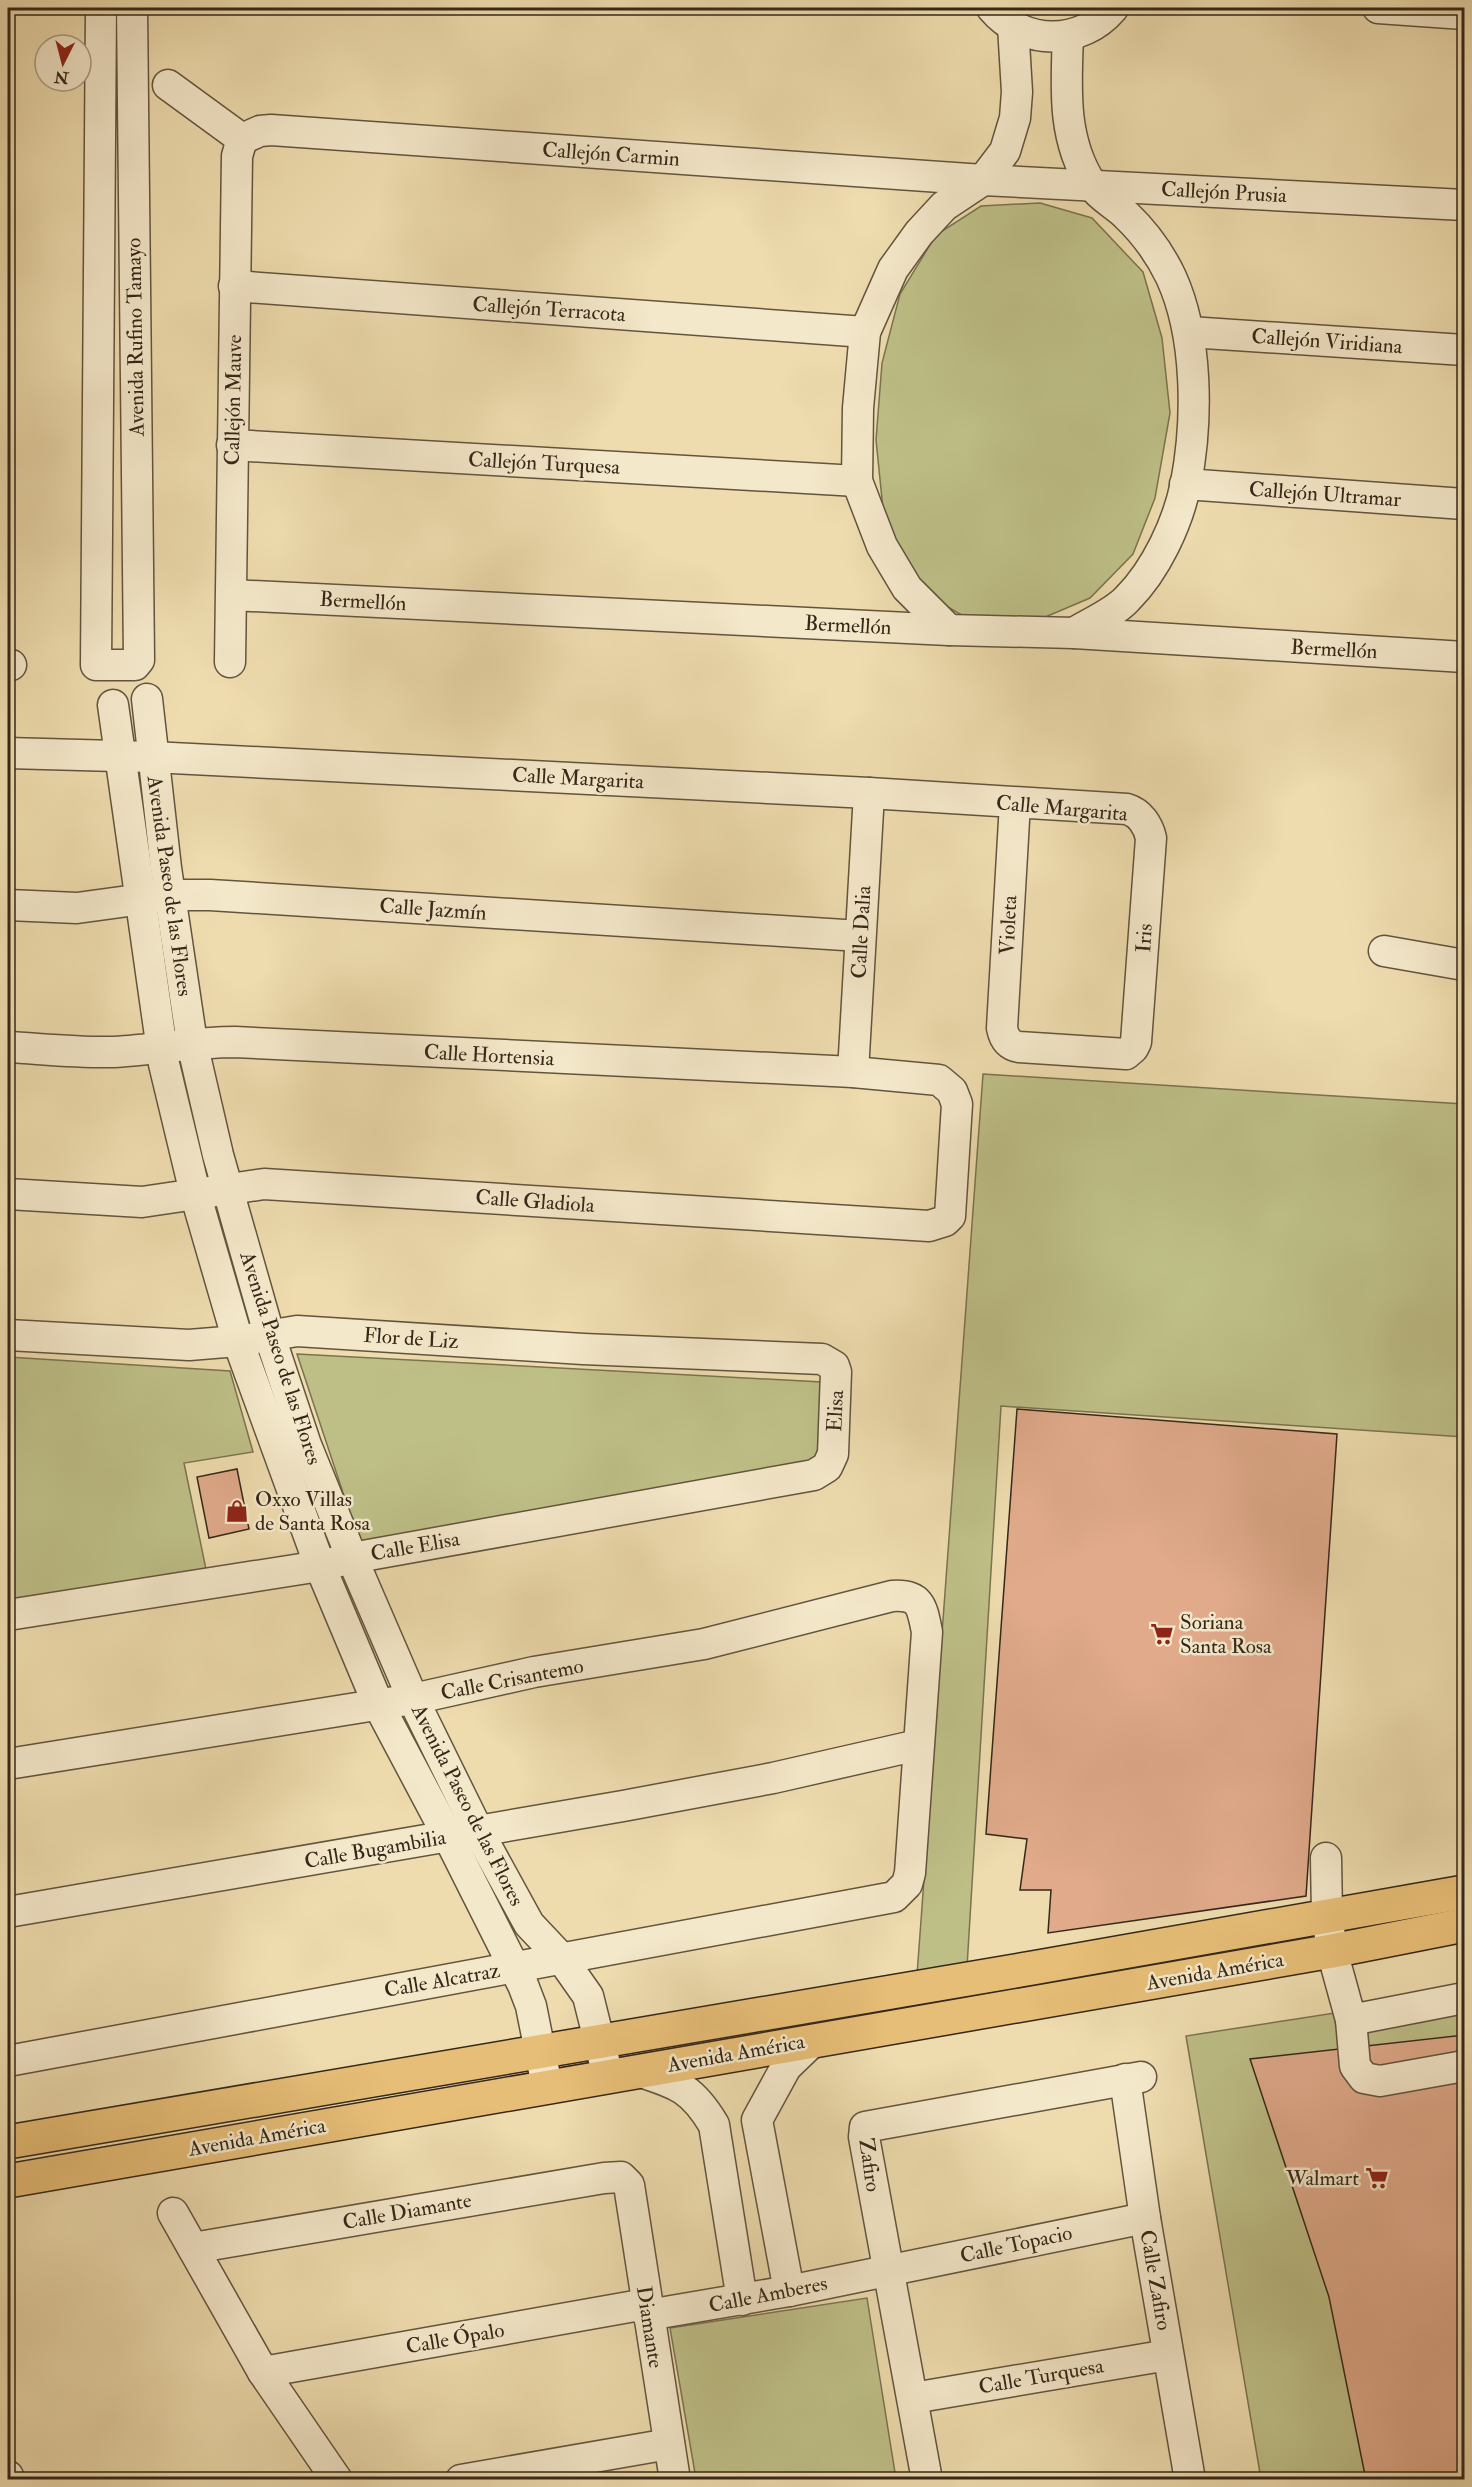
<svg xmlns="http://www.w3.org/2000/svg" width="1472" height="2487" viewBox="0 0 1472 2487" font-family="'IM FELL Double Pica',serif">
<rect width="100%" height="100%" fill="#eedcae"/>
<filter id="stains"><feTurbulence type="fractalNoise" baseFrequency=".00333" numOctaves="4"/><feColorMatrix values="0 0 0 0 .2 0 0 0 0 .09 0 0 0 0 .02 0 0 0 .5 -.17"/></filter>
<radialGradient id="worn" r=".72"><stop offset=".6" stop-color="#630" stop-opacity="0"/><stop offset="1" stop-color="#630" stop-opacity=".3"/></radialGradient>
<!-- green -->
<g fill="#bebf87" stroke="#7a7350" stroke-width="1.5">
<polygon points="1040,203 1092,218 1143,272 1162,338 1170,413 1155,498 1133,554 1090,598 1043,618 963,616 923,592 897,552 883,509 876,440 882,363 900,294 936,235 981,206"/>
<polygon points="983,1074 1464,1104 1464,1437 1001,1406 967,1967 917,1975"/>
<polygon points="297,1354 822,1382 821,1459 362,1550"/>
<polygon points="8,1357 230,1371 253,1452 184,1463 207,1574 8,1603"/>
<polygon points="1464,1993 1464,2479 1261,2479 1186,2036"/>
<polygon points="867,2298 896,2479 696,2479 670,2328"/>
</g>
<!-- building -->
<g fill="#e0aa8b" stroke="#35271a" stroke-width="1.5">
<polygon points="1017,1409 1337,1434 1306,1896 1048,1933 1051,1890 1020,1890 1027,1839 986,1834"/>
<polygon points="237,1469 249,1529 209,1538 197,1477"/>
<polygon points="1464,2035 1464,2480 1366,2480 1329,2297 1250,2059"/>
</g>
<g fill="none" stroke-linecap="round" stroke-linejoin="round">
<!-- minor casing -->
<g stroke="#63543f" stroke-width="33">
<g id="minor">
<polyline points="101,8 96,665 135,665 139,660 132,8"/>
<path d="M992,8C1024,46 1081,46 1113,8"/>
<polyline points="1378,8 1464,14"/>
<path d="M1068,36C1066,87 1062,140 1092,185C1100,197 1116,205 1126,215C1145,233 1160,254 1171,277C1198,336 1198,420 1186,483C1178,523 1156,570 1127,599C1114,613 1090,623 1074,633"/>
<polyline points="168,85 242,139"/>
<polyline points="242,139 260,131 271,130 983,180 1464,205"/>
<polyline points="234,286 865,332"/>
<polyline points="1189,332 1464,350"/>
<polyline points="232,445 857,481"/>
<polyline points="1185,484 1464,504"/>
<polyline points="232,595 949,630 1074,633 1464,657"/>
<polyline points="949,630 907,588 882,546 857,481 858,408 865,332 893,269 919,233 944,206 983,180 1005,151 1015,118 1017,92 1013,26"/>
<polyline points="230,662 237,156 242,139"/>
<polyline points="8,664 11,665"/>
<polyline points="147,699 166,868 192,1043 218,1155 269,1334 306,1445 352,1558 413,1699 478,1831 529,1924 562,1959 588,1996 608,2076"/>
<polyline points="113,705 164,1064 195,1193 238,1341 320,1566 378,1704 448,1836 523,1985 531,2006 547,2086"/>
<path d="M8,753L152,757L869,793L1127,809C1140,813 1148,825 1151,838L1136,1042L1133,1048L1126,1054L1019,1047C1008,1045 1004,1038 1002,1028L1015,803"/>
<polyline points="8,905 77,908 172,895 210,895 860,936"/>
<polyline points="1384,951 1464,965"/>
<path d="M8,1047C43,1049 79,1053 114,1052C155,1050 194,1042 235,1042L853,1072L939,1080L952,1091L957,1104L950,1216L945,1221L929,1226L264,1184L142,1202L8,1194"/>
<polyline points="853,1072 869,793"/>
<polyline points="8,1335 189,1345 238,1341 297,1331 583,1349 822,1359 834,1366 836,1372 833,1454 827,1467 814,1475 352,1558 320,1566 8,1615"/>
<path d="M8,1764L413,1699L534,1672L704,1644L892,1596C921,1594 922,1607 927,1632L910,1873L907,1884L894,1897L8,2061"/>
<polyline points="1326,1858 1327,1915 1332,1951 1351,2020 1464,1998"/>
<polyline points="8,1912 623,1806 773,1778 918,1745"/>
<polyline points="1351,2020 1355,2066 1364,2078 1380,2081 1464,2066"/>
<path d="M638,2071C678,2084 692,2088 714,2125L742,2300"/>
<polyline points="1125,2079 1145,2218 1190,2480"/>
<polyline points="173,2213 263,2372 337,2480"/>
<polyline points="193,2248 604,2178 621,2177 629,2185 675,2480"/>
<polyline points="789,2291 757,2120 786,2067 814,2040"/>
<polyline points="648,2315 789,2291 1145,2218"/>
<polyline points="263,2372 646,2304"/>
<polyline points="913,2398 1168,2355"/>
<polyline points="8,2476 9,2480"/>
<polyline points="461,2480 669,2444"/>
<polyline points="927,2480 864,2137 865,2127 1141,2077"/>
</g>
</g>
<!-- major casing -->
<g stroke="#35271a" stroke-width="36">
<g id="major">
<polyline points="8,2142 1038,1967 1464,1892"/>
<polyline points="8,2181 1332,1951 1464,1925"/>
</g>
</g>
<!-- minor -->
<use href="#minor" stroke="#f4e8ca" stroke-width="30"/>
<!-- major -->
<use href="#major" stroke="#e7be77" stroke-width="33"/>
</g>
<!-- icons -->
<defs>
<g id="shop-bare" transform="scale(1.8)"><path d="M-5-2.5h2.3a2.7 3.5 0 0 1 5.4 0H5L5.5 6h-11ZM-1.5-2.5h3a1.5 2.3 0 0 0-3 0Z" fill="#8f2418" stroke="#f4e8ca" stroke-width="2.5" paint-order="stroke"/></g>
<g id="supermarket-bare" transform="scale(1.8)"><path d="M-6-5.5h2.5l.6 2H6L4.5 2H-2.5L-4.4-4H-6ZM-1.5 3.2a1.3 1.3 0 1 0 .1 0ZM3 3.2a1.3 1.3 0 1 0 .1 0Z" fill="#8f2418" stroke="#f4e8ca" stroke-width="2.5" paint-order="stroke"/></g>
</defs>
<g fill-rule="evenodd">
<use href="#shop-bare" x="237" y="1511"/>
<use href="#supermarket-bare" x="1162" y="1634"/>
<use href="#supermarket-bare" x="1377" y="2178"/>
</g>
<g text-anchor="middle" stroke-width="5" stroke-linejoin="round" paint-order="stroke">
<!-- street labels -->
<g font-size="21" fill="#35271a" stroke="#f4e8ca">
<text transform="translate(611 154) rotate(4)" y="7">Callejón Carmin</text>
<text transform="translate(1224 192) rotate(3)" y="7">Callejón Prusia</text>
<text transform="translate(549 309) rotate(4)" y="7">Callejón Terracota</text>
<text transform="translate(135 337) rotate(-91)" y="7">Avenida Rufino Tamayo</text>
<text transform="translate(1327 341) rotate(4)" y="7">Callejón Viridiana</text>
<text transform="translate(233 400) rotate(-89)" y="7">Callejón Mauve</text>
<text transform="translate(544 463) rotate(3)" y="7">Callejón Turquesa</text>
<text transform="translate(1325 494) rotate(4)" y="7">Callejón Ultramar</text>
<text transform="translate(363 601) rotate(3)" y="7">Bermellón</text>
<text transform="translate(848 625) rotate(3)" y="7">Bermellón</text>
<text transform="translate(1334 649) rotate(3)" y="7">Bermellón</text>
<text transform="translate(578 778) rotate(3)" y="7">Calle Margarita</text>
<text transform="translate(1062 808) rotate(5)" y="7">Calle Margarita</text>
<text transform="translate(170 886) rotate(82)" y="7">Avenida Paseo de las Flores</text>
<text transform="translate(433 909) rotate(4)" y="7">Calle Jazmín</text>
<text transform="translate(1008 925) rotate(-87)" y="7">Violeta</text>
<text transform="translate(861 932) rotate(-87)" y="7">Calle Dalia</text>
<text transform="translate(1144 938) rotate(-86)" y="7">Iris</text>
<text transform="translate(489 1055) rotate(3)" y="7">Calle Hortensia</text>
<text transform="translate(535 1201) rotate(4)" y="7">Calle Gladiola</text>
<text transform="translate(411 1338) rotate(4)" y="7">Flor de Liz</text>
<text transform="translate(281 1358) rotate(72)" y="7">Avenida Paseo de las Flores</text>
<text transform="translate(835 1411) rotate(-87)" y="7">Elisa</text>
<text transform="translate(415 1546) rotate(-10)" y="7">Calle Elisa</text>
<text transform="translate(512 1679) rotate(-11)" y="7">Calle Crisantemo</text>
<text transform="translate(468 1805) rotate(63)" y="7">Avenida Paseo de las Flores</text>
<text transform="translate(375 1849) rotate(-10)" y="7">Calle Bugambilia</text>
<text transform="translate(1215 1971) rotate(-10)" y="7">Avenida América</text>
<text transform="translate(442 1980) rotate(-10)" y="7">Calle Alcatraz</text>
<text transform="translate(736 2053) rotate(-10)" y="7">Avenida América</text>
<text transform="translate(257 2137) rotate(-10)" y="7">Avenida América</text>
<text transform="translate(870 2165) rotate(82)" y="7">Zafiro</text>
<text transform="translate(407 2211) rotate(-10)" y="7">Calle Diamante</text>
<text transform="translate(1016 2244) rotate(-12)" y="7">Calle Topacio</text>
<text transform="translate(1156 2280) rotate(80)" y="7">Calle Zafiro</text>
<text transform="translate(768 2294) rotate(-11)" y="7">Calle Amberes</text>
<text transform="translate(650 2327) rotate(81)" y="7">Diamante</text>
<text transform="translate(455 2338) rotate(-10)" y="7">Calle Ópalo</text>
<text transform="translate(1041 2376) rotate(-10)" y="7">Calle Turquesa</text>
</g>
<!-- poi labels -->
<g font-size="21" fill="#35271a" stroke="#f4e8ca" text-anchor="start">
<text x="255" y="1506">Oxxo Villas<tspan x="255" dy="24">de Santa Rosa</tspan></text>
<text x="1180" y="1629">Soriana<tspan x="1180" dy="24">Santa Rosa</tspan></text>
<text x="1359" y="2185" text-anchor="end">Walmart</text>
</g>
</g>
<!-- margin -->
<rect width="1472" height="2487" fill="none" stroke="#eedcae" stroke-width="30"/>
<rect x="9" y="9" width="1454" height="2469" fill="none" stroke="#35271a" stroke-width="3"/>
<rect x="15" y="15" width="1442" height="2457" fill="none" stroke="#35271a" stroke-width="1.5"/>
<!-- north arrow -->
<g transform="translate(63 63) rotate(186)"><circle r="28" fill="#f4e8ca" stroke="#a89b84" stroke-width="1.5"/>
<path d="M0-4.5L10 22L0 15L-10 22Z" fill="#8f2418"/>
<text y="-9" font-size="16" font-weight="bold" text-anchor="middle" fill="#35271a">N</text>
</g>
<rect width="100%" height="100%" filter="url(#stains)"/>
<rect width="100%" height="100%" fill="url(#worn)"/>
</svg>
